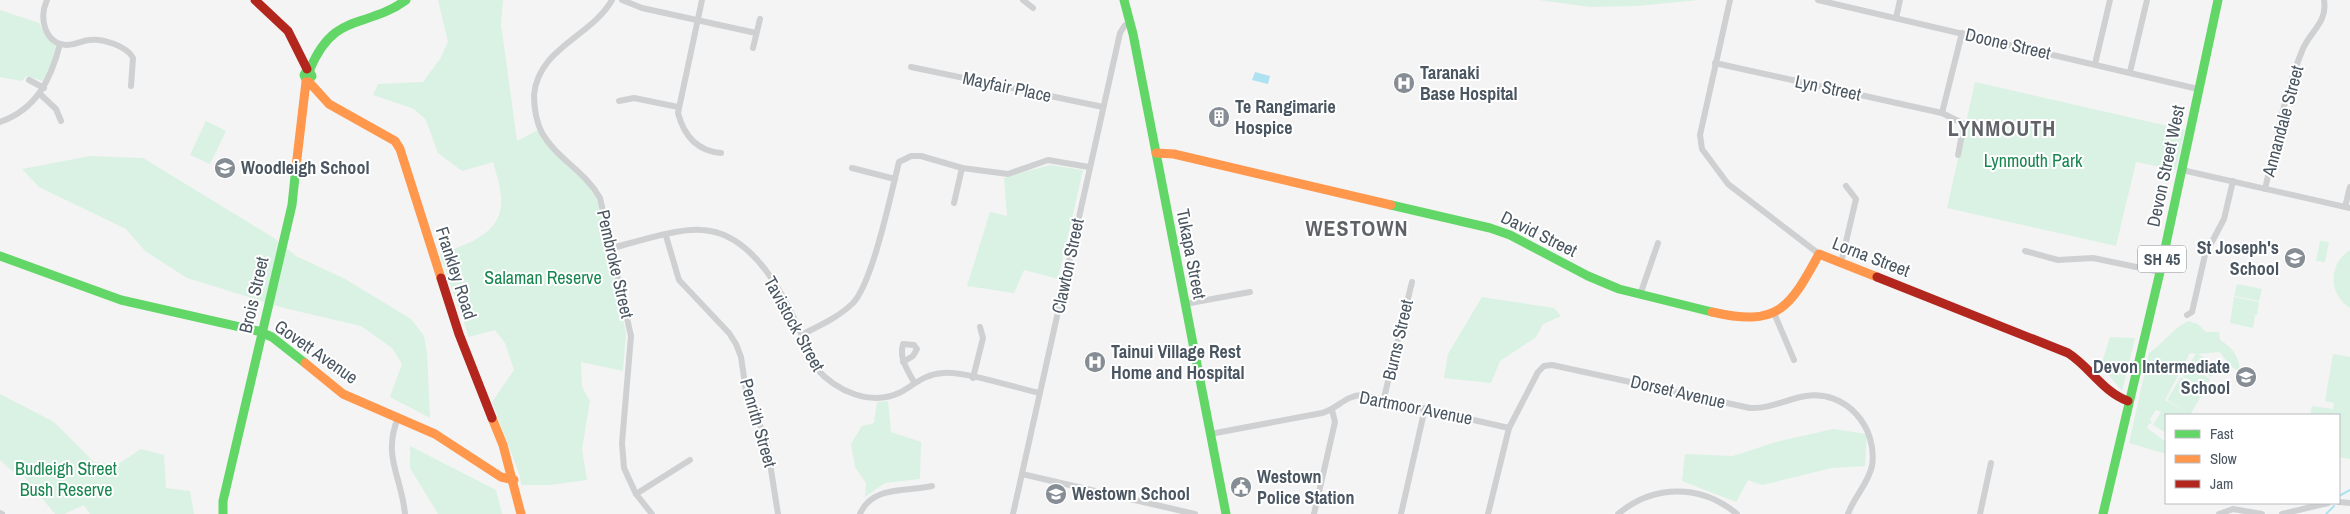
<svg xmlns="http://www.w3.org/2000/svg" width="2350" height="514" viewBox="0 0 2350 514" font-family="'Archivo Narrow',sans-serif">
<rect width="100%" height="100%" fill="#f4f4f4"/>
<!-- green -->
<g fill="#d9f2e3">
<path d="M438,0H503L501,24L517,141L538,130L586,182L598,201L626,333L623,371L581,362L582,387L590,401L582,449L587,480L550,485H521L520,476L492,402L514,370L505,343L495,330L469,337L440,255C467,243 505,234 501,196C500,185 496,173 493,162L462,171L438,153L426,120L414,109L373,95L378,84L423,82L440,59L448,42Z"/>
<polygon points="1539,0 1699,0 1637,6 1590,7"/>
<polygon points="0,10 39,23 47,38 56,45 49,72 43,81 26,76 22,81 0,77"/>
<polygon points="1975,82 2185,130 2176,170 2136,162 2116,246 1947,208"/>
<polygon points="206,121 226,131 210,164 190,155"/>
<polygon points="90,156 143,158 274,238 296,256 345,279 411,319 424,336 427,353 430,418 390,397 402,364 392,348 361,326 284,308 187,278 145,251 126,229 39,187 22,169"/>
<polygon points="1050,165 1083,170 1058,279 1024,270 1014,293 967,286 990,212 1007,216 1004,178"/>
<polygon points="2320,241 2329,242 2325,262 2316,261"/>
<path d="M2350,250V308C2328,294 2328,264 2350,250Z"/>
<polygon points="2237,284 2262,289 2259,301 2234,296"/>
<polygon points="1482,297 1554,308 1561,316 1543,324 1536,337 1500,361 1491,383 1444,378 1448,354"/>
<polygon points="2234,297 2259,302 2257,315 2237,311 2255,315 2253,328 2230,323"/>
<path d="M2188,321L2198,324L2206,332H2219L2220,340C2235,349 2240,359 2240,375L2236,376L2237,370L2229,365L2220,352L2198,354L2217,366L2211,377L2189,364L2196,354L2190,353L2165,400L2188,413L2167,400L2181,377L2204,391L2190,415H2166V433L2153,425L2161,412L2156,410L2150,419L2152,423L2148,425L2147,428L2166,442V454L2129,443L2149,353C2164,343 2171,330 2188,321Z"/>
<polygon points="2110,337 2135,338 2122,391 2101,366"/>
<polygon points="2333,354 2350,357 2350,459 2339,457 2339,415 2310,415 2312,406 2333,409 2334,403 2325,401"/>
<polygon points="2188,365 2210,379 2204,389 2182,376"/>
<polygon points="0,394 54,422 94,462 117,465 141,449 164,455 166,488 190,491 194,514 90,514 84,505 64,514 55,514 23,475 12,471 0,460"/>
<polygon points="888,401 891,432 921,442 920,479 885,483 865,497 866,483 855,467 851,444 862,426 874,423 877,402"/>
<polygon points="1833,429 1867,434 1865,466 1832,468 1762,485 1748,480 1736,502 1682,481 1685,454 1733,456 1776,442"/>
<polygon points="410,446 496,490 502,514 438,514 410,468"/>
</g>
<!-- water -->
<polygon fill="#aee2f0" points="1255,72 1270,76 1268,84 1252,80"/>
<g fill="none" stroke-linecap="round" stroke-linejoin="round">
<!-- stream -->
<g stroke="#aee2f0" stroke-width="2">
<polyline points="2339,496 2350,490"/>
<polyline points="2326,514 2334,506"/>
</g>
<!-- street -->
<g stroke="#ced0d2" stroke-width="6">
<path d="M47,0C39,17 44,43 66,45C75,45 81,41 89,40C102,38 127,46 133,58L131,86"/>
<path d="M612,0C591,37 538,48 534,95C534,108 536,121 542,133C556,158 585,171 600,198L631,336L622,443L624,468L636,494L652,514"/>
<polyline points="622,0 642,8 756,33"/>
<path d="M702,0L678,113C684,136 697,151 721,153"/>
<polyline points="1023,0 1033,8"/>
<polyline points="1730,0 1700,135 1702,149 1728,184 1819,254"/>
<polyline points="1818,0 2198,89"/>
<polyline points="1896,18 1900,0"/>
<polyline points="753,48 760,19"/>
<polyline points="1715,63 1942,113 1964,124 1958,155"/>
<polyline points="2095,64 2110,0"/>
<polyline points="911,67 1103,107"/>
<polyline points="2130,72 2147,0"/>
<polyline points="29,80 44,88"/>
<polyline points="40,94 56,109 61,121"/>
<polyline points="619,101 634,98 678,107"/>
<polyline points="1942,113 1962,33"/>
<path d="M0,122C37,109 51,79 60,44"/>
<polyline points="852,168 895,179"/>
<polyline points="2182,170 2350,208"/>
<path d="M2265,189C2276,142 2284,95 2302,51C2309,32 2328,23 2324,0"/>
<polyline points="954,203 962,168"/>
<polyline points="2345,207 2350,187"/>
<polyline points="666,236 679,280 729,333 736,344 741,357 747,398 766,438 778,514"/>
<path d="M612,248C637,242 677,228 702,230C763,233 795,320 816,368C836,391 871,407 901,392C915,384 925,374 943,373C965,371 1016,388 1040,393"/>
<polyline points="2025,251 2058,260 2093,258 2160,272"/>
<polyline points="1841,263 1856,199 1846,186"/>
<polyline points="1640,295 1658,243"/>
<polyline points="1185,304 1250,292"/>
<polyline points="1774,313 1794,360"/>
<polyline points="2187,315 2192,312 2205,255 2224,219 2233,181"/>
<path d="M801,335C819,326 839,317 853,303C873,282 891,193 899,162L911,156H921L962,168L1008,174L1048,160L1089,167"/>
<path d="M903,362L913,356L917,349L914,345L903,344C899,359 907,369 914,382"/>
<polyline points="973,378 983,338 980,327"/>
<polyline points="1384,398 1412,282"/>
<path d="M398,418C382,456 402,478 405,514"/>
<path d="M1210,434L1322,413C1337,409 1346,395 1362,395L1509,428"/>
<polyline points="1022,474 1195,514"/>
<polyline points="636,494 690,460"/>
<polyline points="2339,502 2350,503"/>
<polyline points="0,513 2,514"/>
<path d="M860,514C872,485 907,492 932,486"/>
<polyline points="1013,514 1120,33 1125,25 1131,23"/>
<polyline points="1314,514 1335,422 1332,410"/>
<polyline points="1401,514 1425,408"/>
<path d="M1488,514L1509,428L1538,372L1544,366L1552,365L1750,408C1771,409 1786,399 1806,396C1846,390 1878,427 1872,466C1868,484 1854,497 1848,514"/>
<path d="M1618,514C1654,484 1701,484 1737,514"/>
<polyline points="1980,514 1991,463"/>
<polyline points="2219,514 2233,509 2262,514"/>
<polyline points="2282,514 2328,503"/>
</g>
<!-- fast -->
<g stroke="#63d668" stroke-width="9">
<polyline points="1124,0 1133,34 1226,514"/>
<polygon points="308,68 312,76 307,82 304,75"/>
<path d="M310,69C335,10 365,30 406,0"/>
<polyline points="1391,205 1490,228 1510,235 1588,276 1619,289 1712,312"/>
<polyline points="0,256 121,300 258,331 272,337 305,363"/>
<polyline points="223,514 223,501 292,205 296,167"/>
<polyline points="2103,514 2160,272 2218,0"/>
</g>
<!-- slow -->
<g stroke="#ff974d" stroke-width="9">
<polyline points="309,82 329,104 395,141 400,149 441,278"/>
<polyline points="1156,153 1174,154 1391,205"/>
<polyline points="296,167 306,82"/>
<path d="M1712,312C1778,327 1789,309 1819,254L1877,277"/>
<polyline points="305,363 343,394 435,434 501,477 514,480"/>
<polyline points="492,418 503,445 521,514"/>
</g>
<!-- jam -->
<g stroke="#b3261e" stroke-width="9">
<polyline points="255,0 288,31 307,69"/>
<path d="M1877,277L2068,353C2090,367 2103,392 2128,401"/>
<polyline points="441,278 459,334 492,418"/>
</g>
</g>
<!-- icons -->
<defs>
<g id="hospital-disc" transform="scale(1.125)"><circle r="9.5" fill="#868d94" stroke="#fff"/><path d="M-5-5h3v3.5h4V-5h3V5h-3V1.5h-4V5h-3Z" fill="#fff"/></g>
<g id="building-disc" transform="scale(1.125)"><circle r="9.5" fill="#868d94" stroke="#fff"/><path d="M-4-6H4V6H1V3H-1V6H-4ZM-2.5-4.3h1.7v1.8h-1.7ZM.8-4.3h1.7v1.8H.8ZM-2.5-1h1.7V.8h-1.7ZM.8-1h1.7V.8H.8Z" fill="#fff"/></g>
<g id="school-disc" transform="scale(1.125)"><circle r="9.5" fill="#868d94" stroke="#fff"/><path d="M0-5L7-2L0 1L-7-2ZM-4 1L0 2.5L4 1V4Q0 6-4 4Z" fill="#fff"/></g>
<g id="civic-disc" transform="scale(1.125)"><circle r="9.5" fill="#868d94" stroke="#fff"/><path d="M-.6-6.5H3V-4.5H.6V-3L4-1V1h2V6H-6V1h2V-1L-.6-3ZM-1.2 2.5V6h2.4V2.5Z" fill="#fff"/></g>
</defs>
<g fill-rule="evenodd">
<use href="#hospital-disc" x="1404" y="83"/>
<use href="#building-disc" x="1219" y="117"/>
<use href="#school-disc" x="225" y="168"/>
<use href="#school-disc" x="2295" y="258"/>
<use href="#hospital-disc" x="1095" y="362"/>
<use href="#school-disc" x="2246" y="377"/>
<use href="#civic-disc" x="1241" y="487"/>
<use href="#school-disc" x="1056" y="494"/>
</g>
<g text-anchor="middle" stroke-width="4" stroke-linejoin="round" paint-order="stroke">
<!-- shield labels -->
<rect fill="#fff" stroke="#808990" stroke-width="1" x="2138" y="245.5" width="48" height="27" rx="4"/>
<g font-size="16" font-weight="bold" fill="#4a5661">
<text x="2162" y="265">SH 45</text>
</g>
<!-- street labels -->
<g font-size="18" fill="#4a5661" stroke="#fff">
<text transform="translate(2008 44) rotate(13)" y="6">Doone Street</text>
<text transform="translate(1007 87) rotate(12)" y="6">Mayfair Place</text>
<text transform="translate(1828 88) rotate(12)" y="6">Lyn Street</text>
<text transform="translate(2283 121) rotate(-75)" y="6">Annandale Street</text>
<text transform="translate(2166 166) rotate(-78)" y="6">Devon Street West</text>
<text transform="translate(1539 234) rotate(26)" y="6">David Street</text>
<text transform="translate(1191 254) rotate(79)" y="6">Tukapa Street</text>
<text transform="translate(1871 257) rotate(21)" y="6">Lorna Street</text>
<text transform="translate(615 264) rotate(77)" y="6">Pembroke Street</text>
<text transform="translate(1068 266) rotate(-78)" y="6">Clawton Street</text>
<text transform="translate(456 273) rotate(72)" y="6">Frankley Road</text>
<text transform="translate(254 295) rotate(-77)" y="6">Brois Street</text>
<text transform="translate(794 324) rotate(61)" y="6">Tavistock Street</text>
<text transform="translate(1398 340) rotate(-77)" y="6">Burns Street</text>
<text transform="translate(316 352) rotate(35)" y="6">Govett Avenue</text>
<text transform="translate(1678 392) rotate(13)" y="6">Dorset Avenue</text>
<text transform="translate(1416 408) rotate(11)" y="6">Dartmoor Avenue</text>
<text transform="translate(758 423) rotate(74)" y="6">Penrith Street</text>
</g>
<!-- poi labels -->
<g font-size="18" font-weight="bold" fill="#4a5661" stroke="#fff" text-anchor="start">
<text x="1420" y="79">Taranaki<tspan x="1420" dy="21">Base Hospital</tspan></text>
<text x="1235" y="113">Te Rangimarie<tspan x="1235" dy="21">Hospice</tspan></text>
<text x="241" y="174">Woodleigh School</text>
<text x="2279" y="254" text-anchor="end">St Joseph's<tspan x="2279" dy="21">School</tspan></text>
<text x="1111" y="358">Tainui Village Rest<tspan x="1111" dy="21">Home and Hospital</tspan></text>
<text x="2230" y="373" text-anchor="end">Devon Intermediate<tspan x="2230" dy="21">School</tspan></text>
<text x="1257" y="483">Westown<tspan x="1257" dy="21">Police Station</tspan></text>
<text x="1072" y="500">Westown School</text>
</g>
<!-- park labels -->
<g font-size="18" fill="#17864f" stroke="#fff">
<text x="2033" y="167">Lynmouth Park</text>
<text x="543" y="284">Salaman Reserve</text>
<text x="66" y="475">Budleigh Street<tspan x="66" dy="21">Bush Reserve</tspan></text>
</g>
<!-- district labels -->
<g font-size="22" font-weight="bold" letter-spacing="1" fill="#5f6368" stroke="#fff">
<text x="2002" y="136">LYNMOUTH</text>
<text x="1357" y="236">WESTOWN</text>
</g>
</g>
<!-- legend -->
<rect x="2165" y="414" width="175" height="90" fill="#ffffff" stroke="#b7bbc0"/>
<rect x="2175" y="430" width="25" height="8" fill="#63d668" stroke="#b7bbc0"/>
<text x="2210" y="439" font-size="15" fill="#4a5661">Fast</text>
<rect x="2175" y="455" width="25" height="8" fill="#ff974d" stroke="#b7bbc0"/>
<text x="2210" y="464" font-size="15" fill="#4a5661">Slow</text>
<rect x="2175" y="480" width="25" height="8" fill="#b3261e" stroke="#b7bbc0"/>
<text x="2210" y="489" font-size="15" fill="#4a5661">Jam</text>
</svg>
